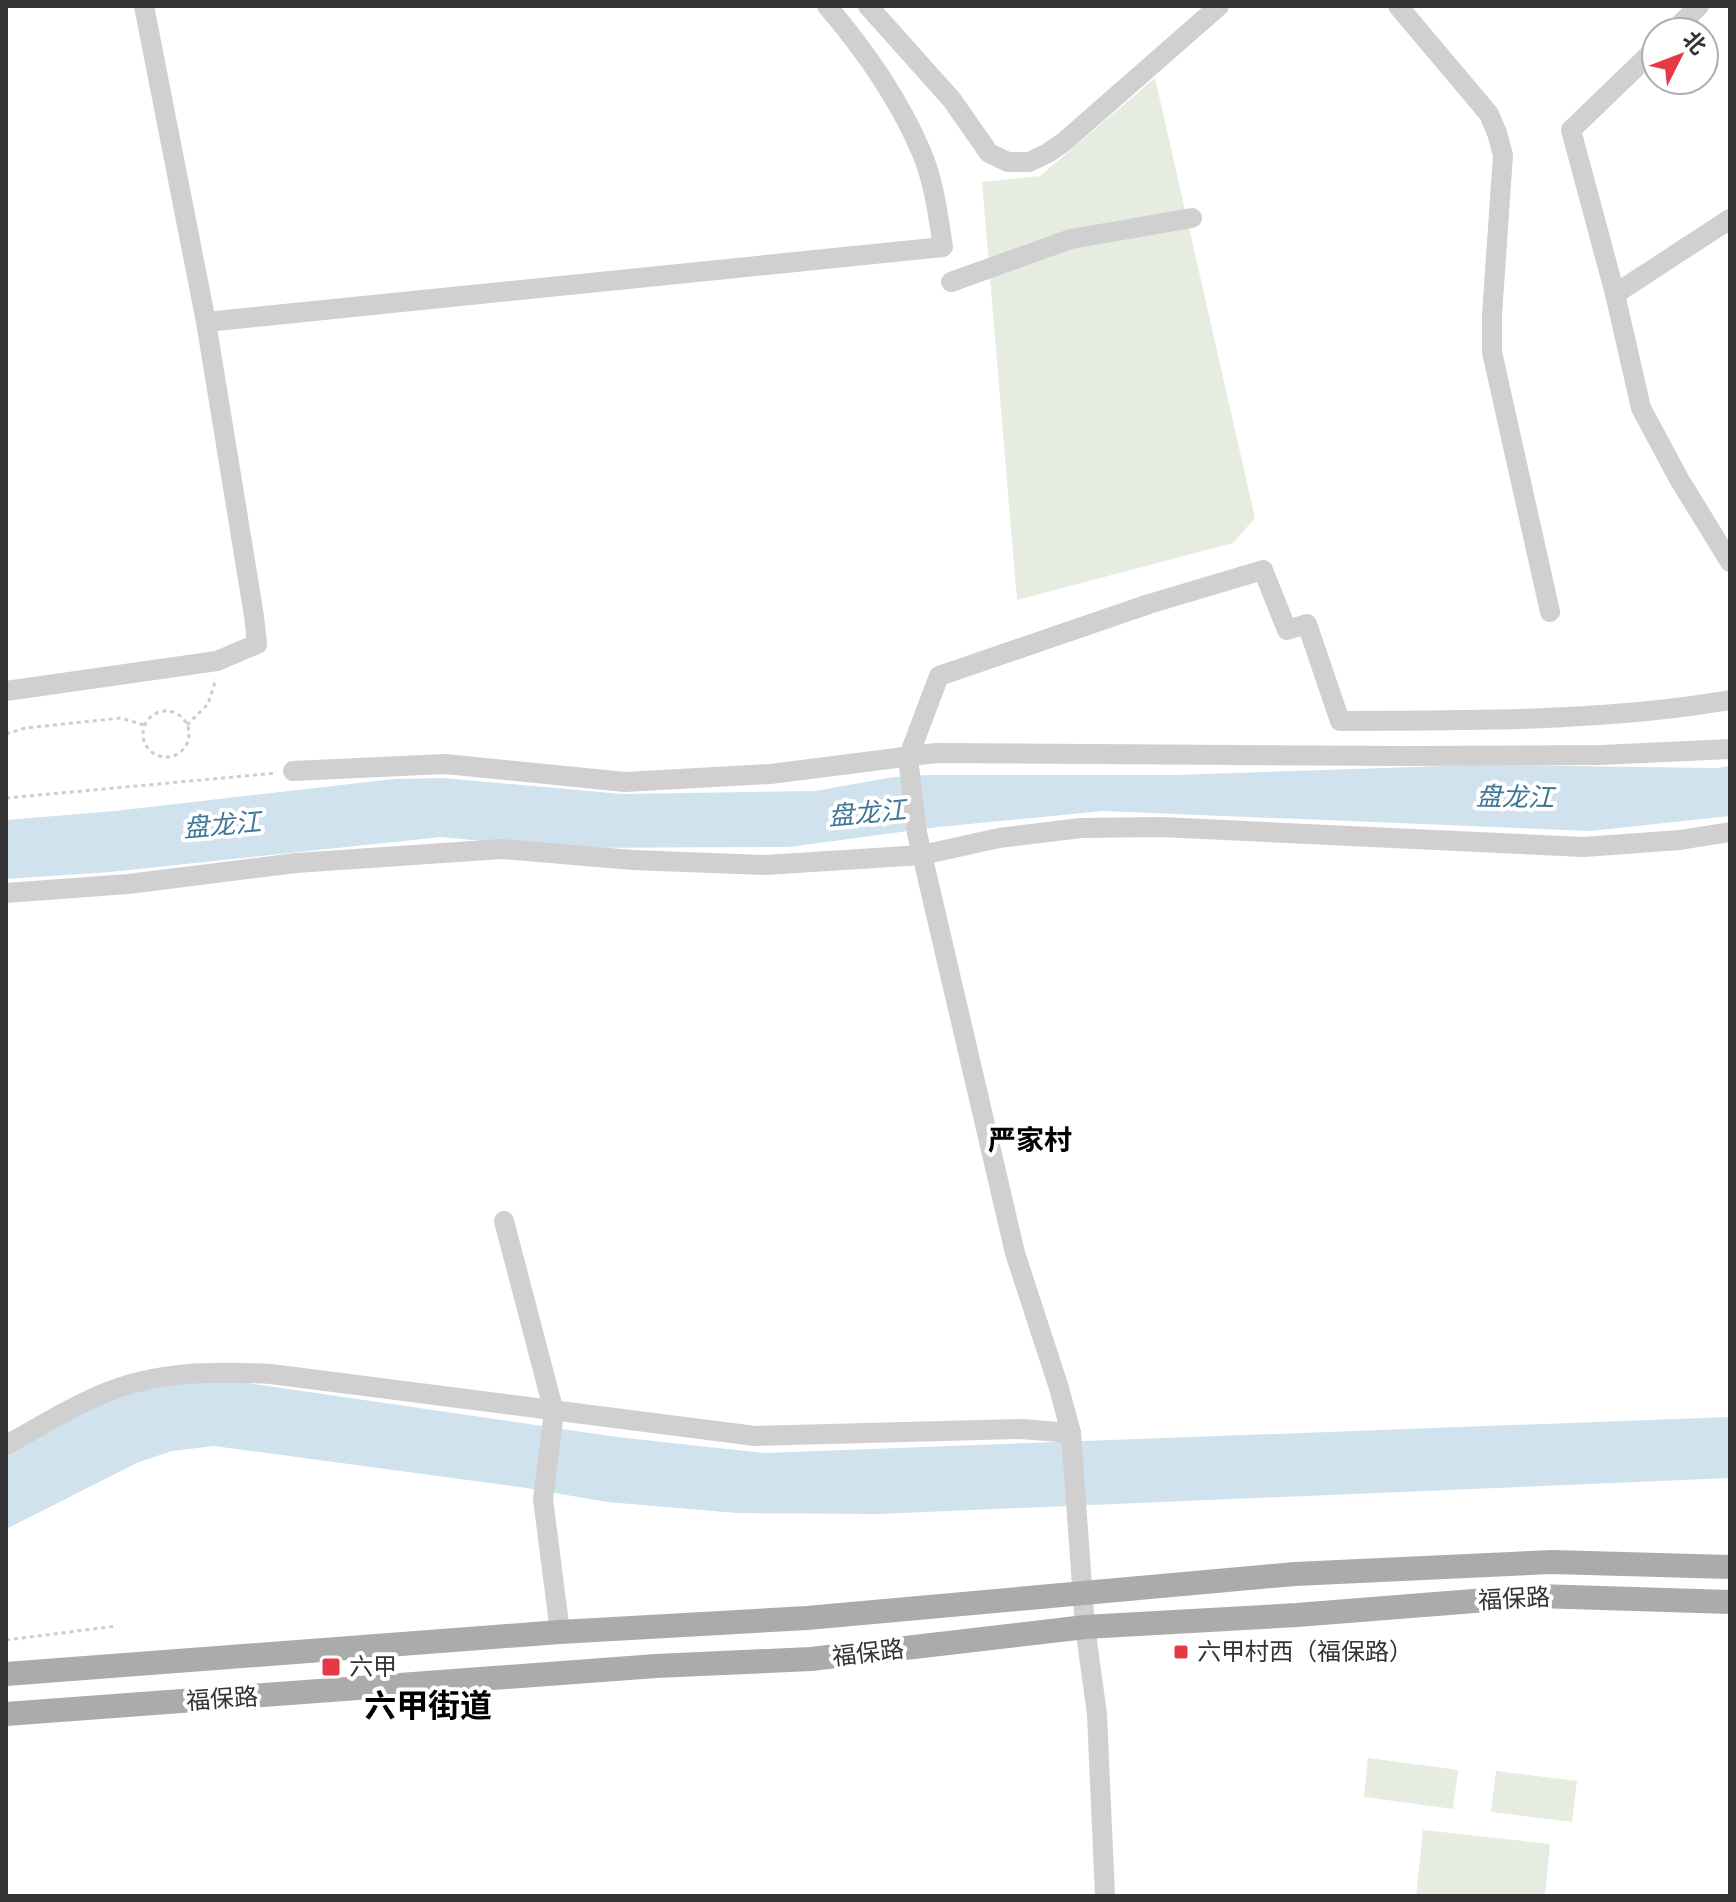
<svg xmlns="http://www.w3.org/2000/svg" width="1736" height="1902" viewBox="0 0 1736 1902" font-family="'Work Sans','Noto Sans SC',sans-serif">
<rect width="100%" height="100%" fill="#fff"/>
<!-- green -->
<g fill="#e6ecdf">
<polygon points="1155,78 1255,518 1233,543 1017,600 982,182 1040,176"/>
<polygon points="1368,1758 1458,1770 1453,1809 1364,1797"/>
<polygon points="1496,1771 1577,1781 1572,1822 1491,1812"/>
<polygon points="1423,1830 1550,1844 1545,1896 1416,1896"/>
</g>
<!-- water -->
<g fill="#cfe2ee">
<polygon points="1475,765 1716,768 1730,766 1730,816 1590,831 1103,811 938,827 789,847 557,848 441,837 110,872 6,879 6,820 115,811 394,779 443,778 622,794 815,791 894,777 928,775 1176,775"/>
<polygon points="220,1379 617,1437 764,1453 1730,1417 1730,1478 879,1514 737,1513 607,1502 520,1487 214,1446 172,1451 139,1462 6,1529 6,1452 87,1409 136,1389"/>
</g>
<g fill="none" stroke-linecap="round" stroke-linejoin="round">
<!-- path -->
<g stroke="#cdcdcd" stroke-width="3" stroke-dasharray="4 4" stroke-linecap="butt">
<circle cx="166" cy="734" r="23"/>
<polyline points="187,725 208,704 216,679"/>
<polyline points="6,734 25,728 121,718 144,725"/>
<polyline points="6,798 277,773"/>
<polyline points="6,1640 117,1626"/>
</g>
<!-- minor -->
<g stroke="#d0d0d0" stroke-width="20">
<polyline points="868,6 952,100 989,153 1008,162 1029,162 1048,153 1065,141 1219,6"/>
<polyline points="1398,6 1489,114 1497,133 1503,155 1492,315 1492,352 1550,612"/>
<polyline points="1672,32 1699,6"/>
<polyline points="1656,48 1571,130 1615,294 1641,408 1679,479 1730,562"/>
<polyline points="951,282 1071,239 1192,218"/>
<polyline points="1615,294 1730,219"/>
<path d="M206,322L943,247C938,215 934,181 921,151C899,100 863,48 827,6"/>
<polyline points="6,691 217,661 257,644 254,616 206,322 144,6"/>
<polyline points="293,771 445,764 625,782 770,774 936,753 1407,756 1601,755 1730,749"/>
<polyline points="6,893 128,884 296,863 502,849 633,860 765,865 922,855 999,838 1081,828 1161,827 1584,847 1680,840 1730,832"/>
<polyline points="504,1221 554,1412 543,1499 560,1632"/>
<path d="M6,1445C38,1428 71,1406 105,1393C157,1371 216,1371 271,1374L755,1436L1021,1429L1071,1433"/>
<path d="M1105,1896L1097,1714L1085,1627L1071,1433L1059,1388L1015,1253L917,833L908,758L939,676L1149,604L1263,570L1287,630L1307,624L1340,721C1470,720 1602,722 1730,700"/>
</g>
<!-- major -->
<g stroke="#ababab" stroke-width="24">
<polyline points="6,1674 560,1632 807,1618 1295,1574 1552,1562 1730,1567"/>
<polyline points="6,1714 656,1666 811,1659 1085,1627 1297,1615 1537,1596 1730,1602"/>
</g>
</g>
<!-- markers -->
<g fill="#e63946" stroke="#fff" stroke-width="3">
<rect x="1173" y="1644" width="16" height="16" rx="4"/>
<rect x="321" y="1657" width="20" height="20" rx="4"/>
</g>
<g text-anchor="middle" stroke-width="8" stroke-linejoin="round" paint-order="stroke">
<!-- street labels -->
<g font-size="24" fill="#333" stroke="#fff">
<text transform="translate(1514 1599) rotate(-3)" y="8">福保路</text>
<text transform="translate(868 1653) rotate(-7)" y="8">福保路</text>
<text transform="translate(222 1699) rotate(-4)" y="8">福保路</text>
</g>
<!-- poi labels -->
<g font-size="24" fill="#333" stroke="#fff" text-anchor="start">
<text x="1197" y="1660">六甲村西（福保路）</text>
<text x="349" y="1675">六甲</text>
</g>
<!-- water labels -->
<g font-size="26" font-style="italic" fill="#3f7597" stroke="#fff">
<text transform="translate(1515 797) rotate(1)" y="9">盘龙江</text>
<text transform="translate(867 813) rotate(-5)" y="9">盘龙江</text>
<text transform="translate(222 825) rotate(-5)" y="9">盘龙江</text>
</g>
<!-- quarter labels -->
<g font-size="28" font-weight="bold" fill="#000" stroke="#fff">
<text x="1030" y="1150">严家村</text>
</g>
<!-- district labels -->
<g font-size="32" font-weight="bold" fill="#000" stroke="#fff">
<text x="428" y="1717">六甲街道</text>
</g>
</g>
<!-- border -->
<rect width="1736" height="1902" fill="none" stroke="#333333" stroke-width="16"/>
<!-- north arrow -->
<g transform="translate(1680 56) rotate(48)"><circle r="38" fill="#ffffff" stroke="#adadad" stroke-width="2"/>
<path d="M0-6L14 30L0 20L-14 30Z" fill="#e63946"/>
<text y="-12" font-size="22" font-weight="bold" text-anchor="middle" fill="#333333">北</text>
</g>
</svg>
